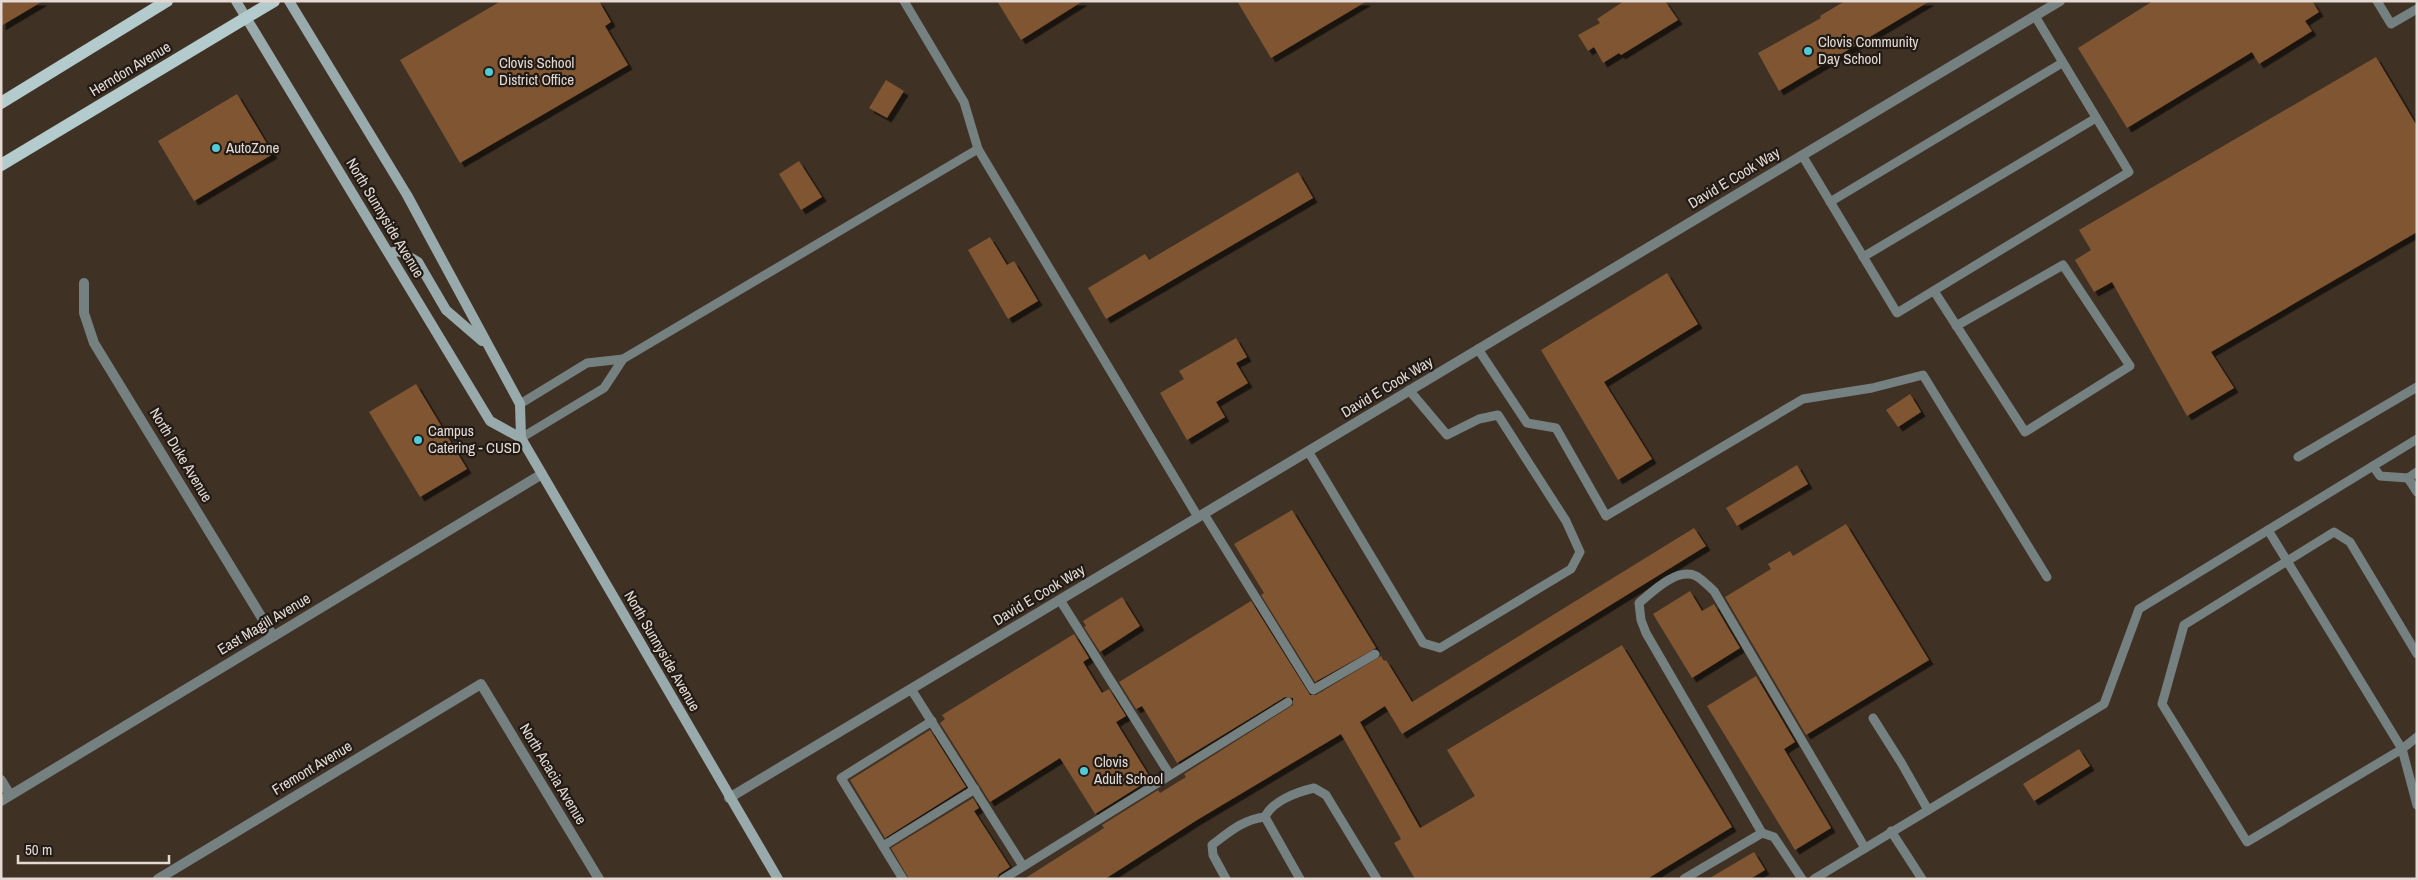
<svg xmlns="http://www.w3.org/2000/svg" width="2418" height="880" viewBox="0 0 2418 880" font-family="'Archivo Narrow',sans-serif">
<defs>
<filter id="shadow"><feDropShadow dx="4.5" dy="4.5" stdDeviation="0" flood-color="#0009"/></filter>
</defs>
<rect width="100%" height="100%" fill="#403125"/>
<!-- building -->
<g fill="#7f5431" filter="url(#shadow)">
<polygon points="1,1 43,1 1,26"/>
<polygon points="501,1 599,1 611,22 605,26 628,65 460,163 400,60"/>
<polygon points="997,1 1083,1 1021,40"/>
<polygon points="1237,1 1367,1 1271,58"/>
<polygon points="1624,1 1665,1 1678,20 1621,55 1619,53 1603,63 1594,47 1588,51 1578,35 1600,23 1597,19"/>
<polygon points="1845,1 1930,1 1779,91 1758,53 1821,18 1820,16"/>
<polygon points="2153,1 2312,1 2319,12 2305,21 2312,31 2259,64 2252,52 2127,128 2078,48"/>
<polygon points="2376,57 2417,126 2417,232 2211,352 2234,388 2187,416 2112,282 2094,292 2075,260 2091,250 2079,230"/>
<polygon points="886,80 904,91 887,118 869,108"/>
<polygon points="237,94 273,154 194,201 158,141"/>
<polygon points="799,161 822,197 801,210 779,174"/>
<polygon points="1298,172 1313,198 1106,319 1088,288 1145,254 1149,260"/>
<polygon points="990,237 1007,265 1014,261 1038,301 1008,319 968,250"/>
<polygon points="1667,273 1698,324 1604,382 1652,459 1618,480 1541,350"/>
<polygon points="1236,338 1247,357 1236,363 1248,383 1216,402 1225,417 1187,440 1160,393 1184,379 1179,371"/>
<polygon points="416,384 467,469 420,497 369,412"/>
<polygon points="1910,394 1921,412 1898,427 1886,410"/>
<polygon points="1797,465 1808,484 1737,526 1726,508"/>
<polygon points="1292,510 1376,648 1315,682 1261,595 1264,593 1234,544"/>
<polygon points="1846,524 1929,660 1806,735 1725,597 1771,569 1768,564 1790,551 1793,556"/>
<polygon points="1694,528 1706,546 1402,734 1385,706 1360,722 1420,828 1475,796 1447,750 1622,645 1732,827 1647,879 1415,879 1394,843 1401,839 1341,734 1197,820 1105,879 1024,879 1104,828 1102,825 1158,790 1160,793 1186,777 1184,774 1293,705 1293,698 1285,697 1177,763 1142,706 1136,709 1119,682 1251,601 1310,695 1316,695 1381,656 1384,661 1386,660 1412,702"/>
<polygon points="1690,591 1702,611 1714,604 1740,648 1692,678 1653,614"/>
<polygon points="1122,597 1140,626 1100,652 1084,627 1086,626 1083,621"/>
<polygon points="1074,634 1089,658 1083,662 1102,693 1109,689 1126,716 1116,722 1151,779 1095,814 1060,758 990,802 940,723 945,719 942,715"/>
<polygon points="1756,676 1795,742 1784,749 1831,828 1795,850 1707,706"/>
<polygon points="930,730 966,787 885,838 850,780"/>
<polygon points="2079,749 2090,766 2034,801 2023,784"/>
<polygon points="973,798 979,808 974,811 1010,867 999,874 997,879 909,879 891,848"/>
<polygon points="1754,852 1765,870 1750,879 1708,879"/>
</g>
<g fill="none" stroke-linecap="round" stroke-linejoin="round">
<!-- service -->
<g stroke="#758081" stroke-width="9">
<polyline points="904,1 964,102 978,149 1198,517"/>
<polyline points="2377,1 2391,24 2417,9"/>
<polyline points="1802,155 1897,313 2129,172 2035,16"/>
<polyline points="1830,202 2062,63"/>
<polyline points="1863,257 2096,118"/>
<polyline points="1934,291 2025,432 2130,366 2063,265 1956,326"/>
<polyline points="1478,349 1527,423 1556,428 1606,516 1803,399 1872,388 1923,375 2047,577"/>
<polyline points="520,404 587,363 623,359 978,149"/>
<polyline points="521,438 604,388 623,359"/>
<polyline points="1308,451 1423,643 1440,648 1571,569 1580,552 1566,521 1498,415 1479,419 1447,435 1409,390"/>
<polyline points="2298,457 2417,387"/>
<polyline points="2373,466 2380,476 2408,478"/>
<polyline points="2417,472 2408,478 2417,492"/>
<polyline points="1204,514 1313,690 1375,654"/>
<polyline points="2268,530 2402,749 2417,805"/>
<polyline points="1060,600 1170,775"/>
<polyline points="2417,654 2350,542 2334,532 2184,625 2162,704 2247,842 2402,749 2417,737"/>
<polyline points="911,689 1023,866"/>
<polyline points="1873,718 1902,764 1928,810"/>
<polyline points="1891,831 1922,879"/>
<path d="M1762,833L1646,633L1641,620L1639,603C1652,592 1677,567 1696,576C1702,579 1709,587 1714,591L1865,848"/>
<polyline points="883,846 975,789"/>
<polyline points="903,879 841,778 932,721"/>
<polyline points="1003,879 1288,702"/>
<path d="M1226,879L1213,855L1212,845C1229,832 1244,819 1265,817"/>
<path d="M1300,879L1265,817C1272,801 1297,792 1314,788L1326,795L1377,879"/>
<polyline points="1684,879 1762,833 1774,837 1802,879"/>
<polyline points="1814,879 2104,704 2139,609 2417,439"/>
</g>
<!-- minor -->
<g stroke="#758081" stroke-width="10">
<polyline points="84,283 84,313 94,343 273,636"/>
<polyline points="1,780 10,795"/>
<polyline points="729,798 2060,1"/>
<polyline points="1,801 542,474"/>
<polyline points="158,879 481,684 599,879"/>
</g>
<!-- secondary -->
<g stroke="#99aaac" stroke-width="10">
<polyline points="236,1 490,421 521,438"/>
<polyline points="289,1 407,195 520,404 521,438 778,879"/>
<polyline points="389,253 399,251 418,262 446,310 482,341"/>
</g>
<!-- primary -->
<g stroke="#b4cbce" stroke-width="12">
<polyline points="1,103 167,1"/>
<polyline points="1,165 274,1"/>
</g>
</g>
<!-- markers -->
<g fill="#52cbd8" stroke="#211a15" stroke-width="2">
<circle cx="1808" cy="51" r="5"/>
<circle cx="489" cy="72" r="5"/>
<circle cx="216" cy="148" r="5"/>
<circle cx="418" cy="440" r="5"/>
<circle cx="1084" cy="771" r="5"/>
</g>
<g text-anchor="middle" stroke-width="4.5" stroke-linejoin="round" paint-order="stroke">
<!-- poi labels -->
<g font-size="15" fill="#e4dad3" stroke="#211a15" text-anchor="start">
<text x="1818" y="47">Clovis Community<tspan x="1818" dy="17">Day School</tspan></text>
<text x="499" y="68">Clovis School<tspan x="499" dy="17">District Office</tspan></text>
<text x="226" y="153">AutoZone</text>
<text x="428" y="436">Campus<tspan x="428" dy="17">Catering - CUSD</tspan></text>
<text x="1094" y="767">Clovis<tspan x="1094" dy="17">Adult School</tspan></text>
</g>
<!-- street labels -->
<g font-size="15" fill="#e4dad3" stroke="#211a15">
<text transform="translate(130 69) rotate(-31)" y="5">Herndon Avenue</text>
<text transform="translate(1734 178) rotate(-31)" y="5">David E Cook Way</text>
<text transform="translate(385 218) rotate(59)" y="5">North Sunnyside Avenue</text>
<text transform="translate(1387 387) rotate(-31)" y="5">David E Cook Way</text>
<text transform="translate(181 455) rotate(59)" y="5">North Duke Avenue</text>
<text transform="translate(1039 595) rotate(-31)" y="5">David E Cook Way</text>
<text transform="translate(264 624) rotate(-31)" y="5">East Magill Avenue</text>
<text transform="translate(662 651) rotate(60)" y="5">North Sunnyside Avenue</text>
<text transform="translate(312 768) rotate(-31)" y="5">Fremont Avenue</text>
<text transform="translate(553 774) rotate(59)" y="5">North Acacia Avenue</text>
</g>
</g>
<!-- border -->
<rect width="2418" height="880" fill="none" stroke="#e4dad3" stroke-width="5"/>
<!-- scale -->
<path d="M18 855v8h151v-8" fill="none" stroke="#e4dad3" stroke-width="2.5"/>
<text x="25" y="855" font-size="15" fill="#e4dad3" stroke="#211a15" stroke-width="4" paint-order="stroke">50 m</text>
</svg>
